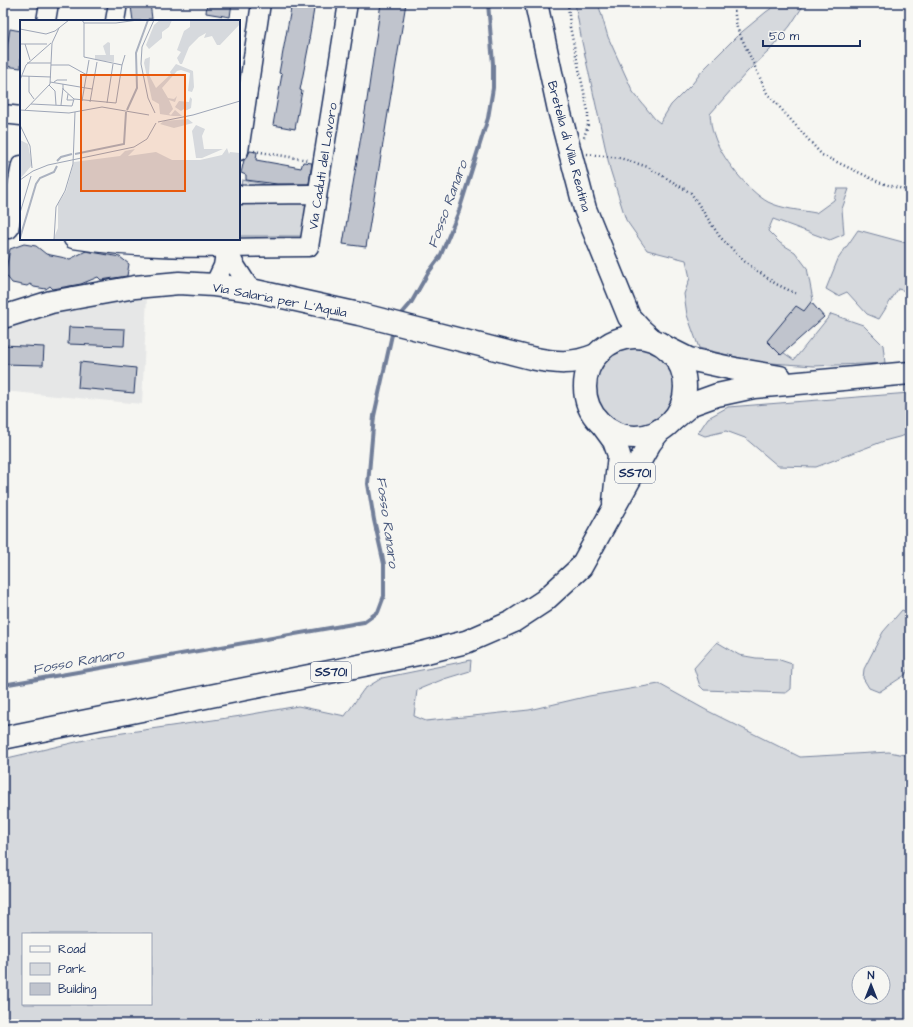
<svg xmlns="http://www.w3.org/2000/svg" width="913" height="1027" viewBox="0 0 913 1027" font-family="'Architects Daughter',sans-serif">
<rect width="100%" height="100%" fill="#f6f6f2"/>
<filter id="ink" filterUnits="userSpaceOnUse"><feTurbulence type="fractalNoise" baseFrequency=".025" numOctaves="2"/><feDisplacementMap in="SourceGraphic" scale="8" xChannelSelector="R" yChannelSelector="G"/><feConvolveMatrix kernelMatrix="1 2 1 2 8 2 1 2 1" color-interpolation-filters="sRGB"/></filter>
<g filter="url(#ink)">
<!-- built -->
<polygon fill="#e6e7e7" points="147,296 142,404 3,391 3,328 60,312"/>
<!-- green -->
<g fill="#d6d9dd" stroke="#78849e" fill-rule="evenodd">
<path d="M575,3H598L608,37L633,92L655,119L660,123L671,105L693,83L702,71L737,36L766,12L779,3H805L790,26L770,50L747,72L710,114C711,121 711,129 714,135C720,156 748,191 768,202C782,209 800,210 816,213L834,200L837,189H849L842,209L844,234L830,240L773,219L768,231L780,243L795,252L807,268L813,300L777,348L794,360L831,314L863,325L883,345L885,363L814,366L757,362L699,348L687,315L684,294L690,278L686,260L647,250L626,220L610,169L582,42Z"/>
<polygon points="3,162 12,163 3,213"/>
<polygon points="242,180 312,192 307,236 239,236 239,197"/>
<polygon points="858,230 910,244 910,292 898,289 879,319 867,314 847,292 838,296 826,289 838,259"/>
<circle cx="637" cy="386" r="41"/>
<polygon points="910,393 910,434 884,441 816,467 778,466 745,438 726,431 705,436 698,433 708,418 728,407"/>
<polygon points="902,610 910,613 910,667 905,675 879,692 869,688 863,678 864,669 883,632"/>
<polygon points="717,642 739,655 756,658 777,659 792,664 791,689 786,693 704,690 700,686 694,668"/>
<path d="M471,660L470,671L444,679L417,690L414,716L426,721L529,710L589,696L659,684L706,710L800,757L889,752L910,756V1024H3V759L102,736L241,716L298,706L345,716L364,689L382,678ZM23,934H151V1004H23ZM859,973H883V997H859Z"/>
</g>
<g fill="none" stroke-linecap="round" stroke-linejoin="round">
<!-- stream -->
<g stroke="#717e99" stroke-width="4">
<polyline points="399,317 411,303 428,273 440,257 459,211 488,118 493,88 493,64 488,3"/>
<polyline points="3,685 364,622 378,612 384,596 384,564 374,520 368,484 374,416 393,330"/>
</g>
</g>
<!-- building -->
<g fill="#c0c4cd" stroke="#1b2f5e">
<polygon points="136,3 150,3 152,19 148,19 149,21 133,21 131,6 136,5"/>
<polygon points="207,3 232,3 230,17 206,13"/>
<polygon points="292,3 315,3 309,39 310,39 300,90 302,91 295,129 273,125 282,74 279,73"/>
<polygon points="381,3 406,3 366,247 343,244 367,100"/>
<polygon points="10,29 21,31 21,68 4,66"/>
<polygon points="250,151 257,152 256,160 301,168 303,162 312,163 309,184 277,184 246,180 246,175 241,173 244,160 247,157"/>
<polygon points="24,244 36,246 46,254 70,259 86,251 120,257 129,264 127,276 101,280 98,277 81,284 53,289 50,286 46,289 34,287 30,284 27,286 12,283 5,274 10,249"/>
<polygon points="811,302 824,317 781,355 767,341 796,306 804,311"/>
<polygon points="69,327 125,329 124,346 68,344"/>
<polygon points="3,345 44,347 43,365 3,364"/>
<polygon points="80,362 136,368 134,393 78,388"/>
</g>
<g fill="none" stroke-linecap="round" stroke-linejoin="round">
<!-- minor casing -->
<g stroke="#1b2f5e" stroke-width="21">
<g id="minor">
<polyline points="46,21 49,3"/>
<polyline points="115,21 118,3"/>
<polyline points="3,114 21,116"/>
<polyline points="239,151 261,3"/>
<polyline points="239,195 310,194 317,196"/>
<polyline points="9,229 21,165"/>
<path d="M73,239C151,252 230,247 309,247L348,3"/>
<polyline points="214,285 223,266 226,247 235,265 251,290"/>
</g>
</g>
<!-- major casing -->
<g stroke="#1b2f5e" stroke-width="25">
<g id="major">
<polyline points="536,3 559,110 585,209 629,317 640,329 651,339"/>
<path d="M3,317L51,302L135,287L179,283L214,285L251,290L359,314L531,358C556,363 572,365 596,355"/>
<circle cx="635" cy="387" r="50"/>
<polyline points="667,348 689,359 735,369 780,377"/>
<polyline points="674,419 692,404 717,395 754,387 910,373"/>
</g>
</g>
<!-- highway casing -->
<g stroke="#1b2f5e" stroke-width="25">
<g id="highway">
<polyline points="603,426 614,441 619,455 614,502"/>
<polyline points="3,738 418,654 466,642 512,622 544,601 581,567 650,443 660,430"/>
</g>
</g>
<!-- path -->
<g stroke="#1b2f5e" stroke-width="2.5" stroke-dasharray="1 3" stroke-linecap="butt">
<polyline points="568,3 570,27 588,111 588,125 584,137"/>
<polyline points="733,3 737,28 767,93 822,155 881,183 910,191"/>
<polyline points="254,151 308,160"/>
<polyline points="587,154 620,158 648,167 691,193 720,237 745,262 776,284 797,294"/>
</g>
<!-- minor -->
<use href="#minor" stroke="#f6f6f2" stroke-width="18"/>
<!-- major -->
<use href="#major" stroke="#f6f6f2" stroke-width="22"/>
<!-- highway -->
<use href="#highway" stroke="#f6f6f2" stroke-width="22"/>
</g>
</g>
<g text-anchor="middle" stroke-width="4" stroke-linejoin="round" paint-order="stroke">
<!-- shield labels -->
<g fill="#f6f6f2" stroke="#5d6b8a" stroke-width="1">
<rect x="615" y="463" width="40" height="20" rx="3"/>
<rect x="311" y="662" width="40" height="20" rx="3"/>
</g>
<g font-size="12" font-weight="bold" fill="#1b2f5e">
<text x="635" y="477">SS701</text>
<text x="331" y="676">SS701</text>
</g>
<!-- street labels -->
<g font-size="13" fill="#1b2f5e" stroke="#f6f6f2">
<text transform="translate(570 146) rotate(75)" y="5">Bretella di Villa Reatina</text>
<text transform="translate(322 166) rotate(-81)" y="5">Via Caduti del Lavoro</text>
<text transform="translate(280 299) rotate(11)" y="5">Via Salaria per L'Aquila</text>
</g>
<!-- water labels -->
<g font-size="14" font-style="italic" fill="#46567b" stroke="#f6f6f2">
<text transform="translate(447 204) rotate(-70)" y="5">Fosso Ranaro</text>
<text transform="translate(388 522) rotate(82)" y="5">Fosso Ranaro</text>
<text transform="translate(78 661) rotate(-10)" y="5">Fosso Ranaro</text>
</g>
</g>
<!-- overview -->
<g transform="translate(20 20)">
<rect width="220" height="220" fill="#f6f6f2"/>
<path d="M140,0H152L149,7L142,12V18L129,29L126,25L134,5ZM170,0H220V4L200,25H197L192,16L184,18L186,13L179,17L169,27L162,44H160L157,38L161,32L157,30L164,11L170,7ZM88,22L90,23V35H94V42L75,40V35H86L83,26ZM130,37L129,55L136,68L151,54L150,52L156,44L173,51L174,67L172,72L168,71L170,53L161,50L157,51L142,68L148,78L154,79L157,76L155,82L149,80L153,89L149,94L151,95L155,90L162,96H153L140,94L139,84L132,80L124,43L125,39ZM170,77L172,79L171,88L165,91V88L161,91L155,87L159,81L169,82ZM168,99L173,103L154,108L140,104L144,101ZM176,105L185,109L182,116L184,129H203L182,138H176L172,111ZM0,120L8,124L12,145L0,159ZM207,128L209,134L210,132L220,133V220H33L38,208V184L46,171L54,142L100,136L105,131L115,129L108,136L136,132L152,140H180L202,135Z" fill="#d6d9dd"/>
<path fill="none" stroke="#abb2c0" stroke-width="2" d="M107,90L117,68L116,33L128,0M55,134L104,124L106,92M37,141L41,137L52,134M0,218L16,164L20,158L34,152L37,146"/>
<path fill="none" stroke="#9ea6b7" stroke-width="1" d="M62,0L64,3H96L118,0M134,0L122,27L121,44L128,78L135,93M64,3V37L102,45L105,35M0,9L26,14L35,11L49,0M0,24H27M5,24L10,40M7,43H31M31,45H49L67,55M2,56L31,57M9,56V72L14,79M0,60L6,45L31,23M30,62L72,69M34,62L37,60H47M43,64V69L54,79L96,83L102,45M29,65L35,71L36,85M48,74L47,80H53M62,81L69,40M70,82L77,42M87,83L93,44M11,84L52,86L54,79M41,85L43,68M0,90L49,93L82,87L129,95M5,90L30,64L32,23L39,8M138,102L173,95L220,81M0,105L10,126L12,148M0,160L13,151L28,145L114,127L127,119L136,103M0,193L11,156M34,220L36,187L45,171L53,144L55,92"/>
<path fill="#e8590c" fill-opacity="0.15" stroke="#e8590c" stroke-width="2" d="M61,55H165V171H61Z"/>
<rect width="220" height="220" fill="none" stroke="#1b2f5e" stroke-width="2"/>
</g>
<!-- margin -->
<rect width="913" height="1027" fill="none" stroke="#f6f6f2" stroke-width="16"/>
<rect x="8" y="8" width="897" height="1011" fill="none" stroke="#1b2f5e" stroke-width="1.5" filter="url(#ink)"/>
<!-- legend -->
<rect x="22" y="933" width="130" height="72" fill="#f6f6f2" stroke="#9ea6b7"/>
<rect x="30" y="946" width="20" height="6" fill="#f6f6f2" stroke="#9ea6b7"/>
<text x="58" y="953" font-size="12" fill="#1b2f5e">Road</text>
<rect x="30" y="963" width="20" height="12" fill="#d6d9dd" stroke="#9ea6b7"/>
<text x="58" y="973" font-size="12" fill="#1b2f5e">Park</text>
<rect x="30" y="983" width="20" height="12" fill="#c0c4cd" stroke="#9ea6b7"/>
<text x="58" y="993" font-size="12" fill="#1b2f5e">Building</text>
<!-- north arrow -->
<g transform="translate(871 985)"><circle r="19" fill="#f6f6f2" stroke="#9ea6b7"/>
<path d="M0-3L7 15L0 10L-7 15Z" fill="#1b2f5e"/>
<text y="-6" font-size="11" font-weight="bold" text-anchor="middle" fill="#1b2f5e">N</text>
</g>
<!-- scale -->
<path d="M763 40v6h97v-6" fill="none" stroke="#1b2f5e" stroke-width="2"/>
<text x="769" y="40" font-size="12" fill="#1b2f5e" stroke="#f6f6f2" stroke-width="3" paint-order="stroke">50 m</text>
</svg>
